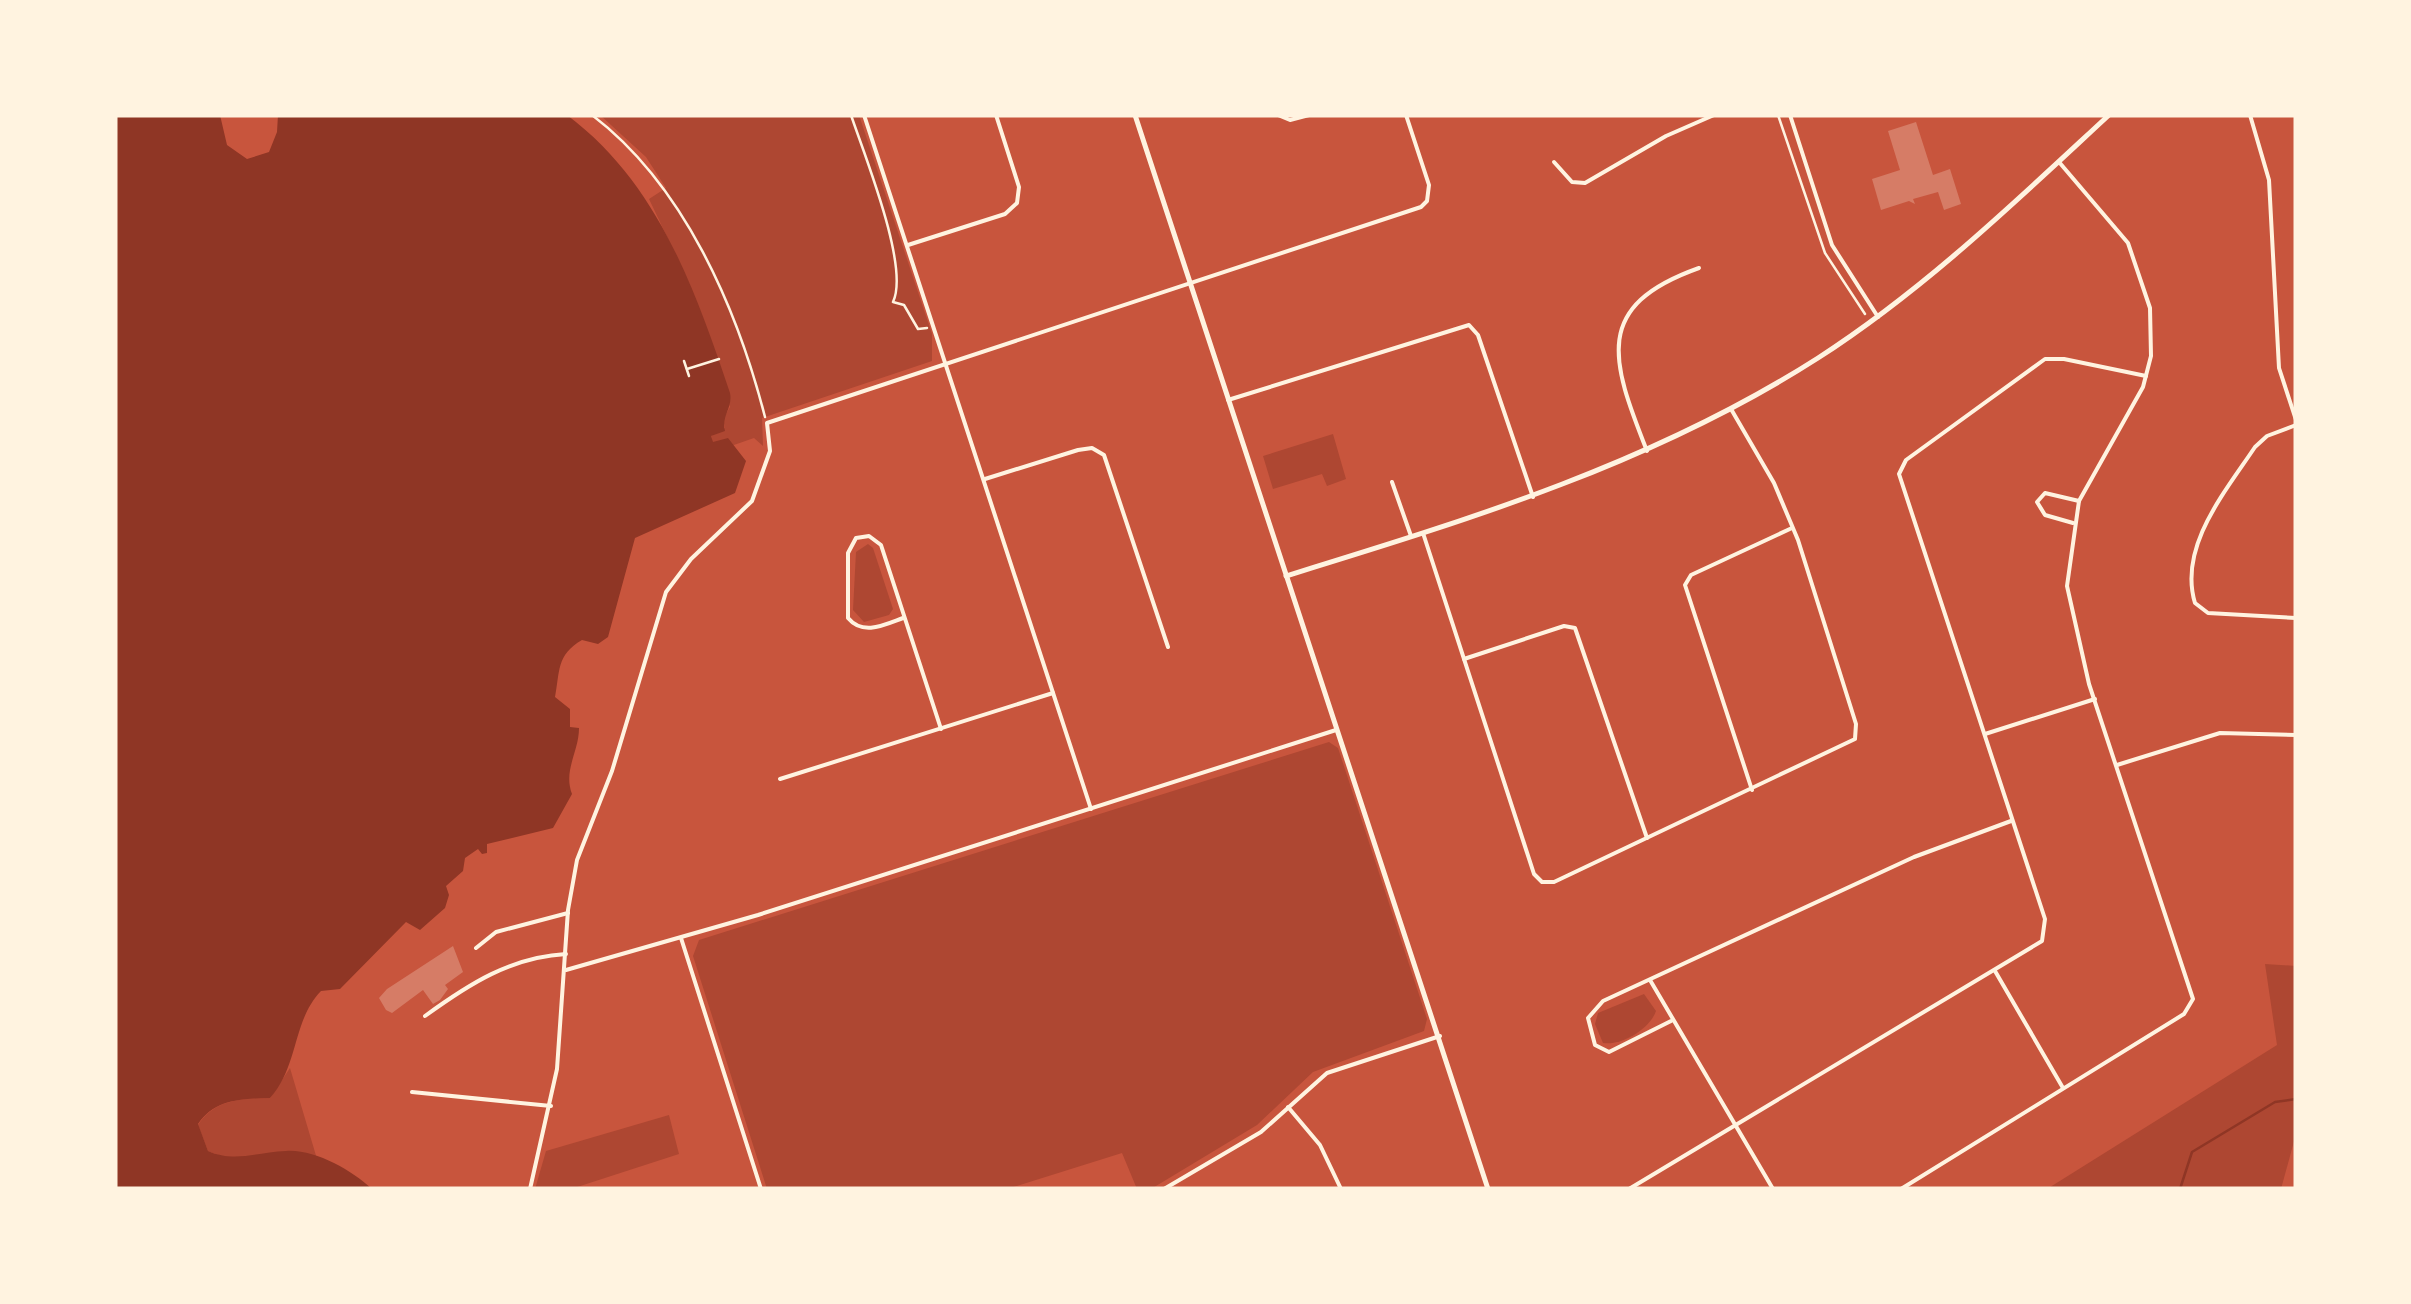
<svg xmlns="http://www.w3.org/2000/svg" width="2411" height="1304" viewBox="0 0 2411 1304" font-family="Manrope,sans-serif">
<rect width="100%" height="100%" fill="#c8553d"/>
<!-- green -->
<g fill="#ae4732">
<polygon points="600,115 859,115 932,334 932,361 762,418 763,446 754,438 731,446 712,442 711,436 725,428 723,419 730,407 690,285 649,199 666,188 646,157"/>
<polygon points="1333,434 1346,479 1327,486 1322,474 1273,489 1263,456"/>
<polygon points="868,544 873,548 893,609 889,615 864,622 853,610 856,552"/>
<polygon points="1329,742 1338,748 1427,1019 1424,1031 1313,1072 1257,1125 1151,1189 1137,1189 1122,1153 1007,1189 767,1189 693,956 699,940"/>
<polygon points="2265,964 2296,966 2296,1134 2281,1189 2047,1189 2277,1045"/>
<path d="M1644,994L1656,1011C1650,1029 1621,1046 1603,1043L1595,1024L1598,1013Z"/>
<path d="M290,1068L317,1159C273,1144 245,1168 208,1151L198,1125C215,1099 241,1099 270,1098Z"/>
<polygon points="669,1115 679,1154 571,1189 535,1189 546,1151"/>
</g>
<!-- water -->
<path fill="#8f3625" d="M115,115H220L227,145L247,159L269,152L277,132L278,115H567C658,183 695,289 730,393C733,408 721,416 725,431L711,436L713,442L728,438L746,461L735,493L635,538L608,637L598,644L582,640C556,655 560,672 555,697L570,709V727L579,728C579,752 563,770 572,794L553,828L487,844V853L482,854L478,849L465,858L463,871L446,886L449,895L445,908L420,930L406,922L340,989L321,991C292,1021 299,1066 270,1098C241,1099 215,1099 198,1124L208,1151C235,1163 257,1152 286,1151C315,1149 351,1170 372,1189H115Z"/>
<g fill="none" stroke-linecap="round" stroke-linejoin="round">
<!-- stream -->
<polyline stroke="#8f3625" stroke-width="2.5" points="2180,1189 2192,1152 2275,1102 2296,1099"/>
</g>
<!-- building -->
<g fill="#d67c66">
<polygon points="1916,122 1933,175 1950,169 1961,204 1944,210 1938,192 1913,199 1915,204 1909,201 1881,210 1872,179 1900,170 1888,131"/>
<polygon points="453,946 463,972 445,985 448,989 440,1000 433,1004 423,990 392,1013 386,1010 379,998 387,989"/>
</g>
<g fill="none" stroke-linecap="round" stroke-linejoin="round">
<!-- path -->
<g stroke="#fff3e0" stroke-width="2.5">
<path d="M592,115C684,185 737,308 765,417"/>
<path d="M851,115C864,154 910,267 893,302L904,305L918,329L927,328"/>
<polyline points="1778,115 1825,253 1865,314"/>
<polyline points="684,361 689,376"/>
<polyline points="687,369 719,359"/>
</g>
<!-- minor -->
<g stroke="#fff3e0" stroke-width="4">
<polyline points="864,115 1091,809"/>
<polyline points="1278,115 1290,120 1309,115"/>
<polyline points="1790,115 1832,245 1878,317"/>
<polyline points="2250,115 2269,180 2279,368 2296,420"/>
<polyline points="1554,162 1572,182 1585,183 1666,136 1714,115"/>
<polyline points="908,245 1005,214 1017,203 1019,187 996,115"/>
<polyline points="1228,400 1469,325 1478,335 1533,497"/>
<path d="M2296,425L2267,436L2255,447C2225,492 2178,547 2195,603L2208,613L2296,618"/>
<path d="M1647,451C1611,360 1592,306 1699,268"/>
<polyline points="985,479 1078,450 1092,448 1104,455 1168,647"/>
<polyline points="1392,482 1411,536"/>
<polyline points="2073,523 2045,515 2037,502 2045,493 2079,501"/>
<polyline points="1423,533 1534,874 1542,882 1554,882 1855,739 1856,724 1798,540 1774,483 1731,409"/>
<path d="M903,618C884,625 863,636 848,618V553L856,538L869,536L881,545L941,729"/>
<polyline points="1464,659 1564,626 1575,628 1647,838"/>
<polyline points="1985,734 2095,699"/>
<polyline points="2296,764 2296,826"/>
<polyline points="2117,765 2220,733 2296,735"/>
<polyline points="780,779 1053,693"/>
<polyline points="1752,790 1685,585 1691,575 1792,528"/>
<polyline points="681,938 761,1189"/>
<polyline points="476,948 496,932 568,913"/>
<polyline points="566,970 758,915 1336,730"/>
<polyline points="1995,971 2063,1088"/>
<polyline points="1650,980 1773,1189"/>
<path d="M425,1016C469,984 511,957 566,954"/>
<polyline points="1671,1021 1609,1052 1595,1045 1588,1018 1603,1001 1914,857 2011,821"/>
<polyline points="412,1092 551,1106"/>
<polyline points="1288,1107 1320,1145 1341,1189"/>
<polyline points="530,1189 557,1069 568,910 577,860 612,771 666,592 691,559 752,501 770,451 767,423 1421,207 1427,201 1429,185 1406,115"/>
<polyline points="1164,1189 1261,1132 1327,1073 1440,1036"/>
<polyline points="1629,1189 2042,941 2045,919 1899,474 1906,460 2045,359 2064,359 2146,376"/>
<polyline points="1901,1189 2184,1014 2193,999 2089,684 2067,586 2079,501 2143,387 2151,356 2150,308 2128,243 2059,162"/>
</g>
<!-- tertiary -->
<g stroke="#fff3e0" stroke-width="5">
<polyline points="1135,115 1488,1189"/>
<path d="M1286,576C1471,519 1654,463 1818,358C1925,289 2016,201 2109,115"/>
</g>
</g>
<!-- border -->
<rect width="2411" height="1304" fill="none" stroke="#fff3e0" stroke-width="235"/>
</svg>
